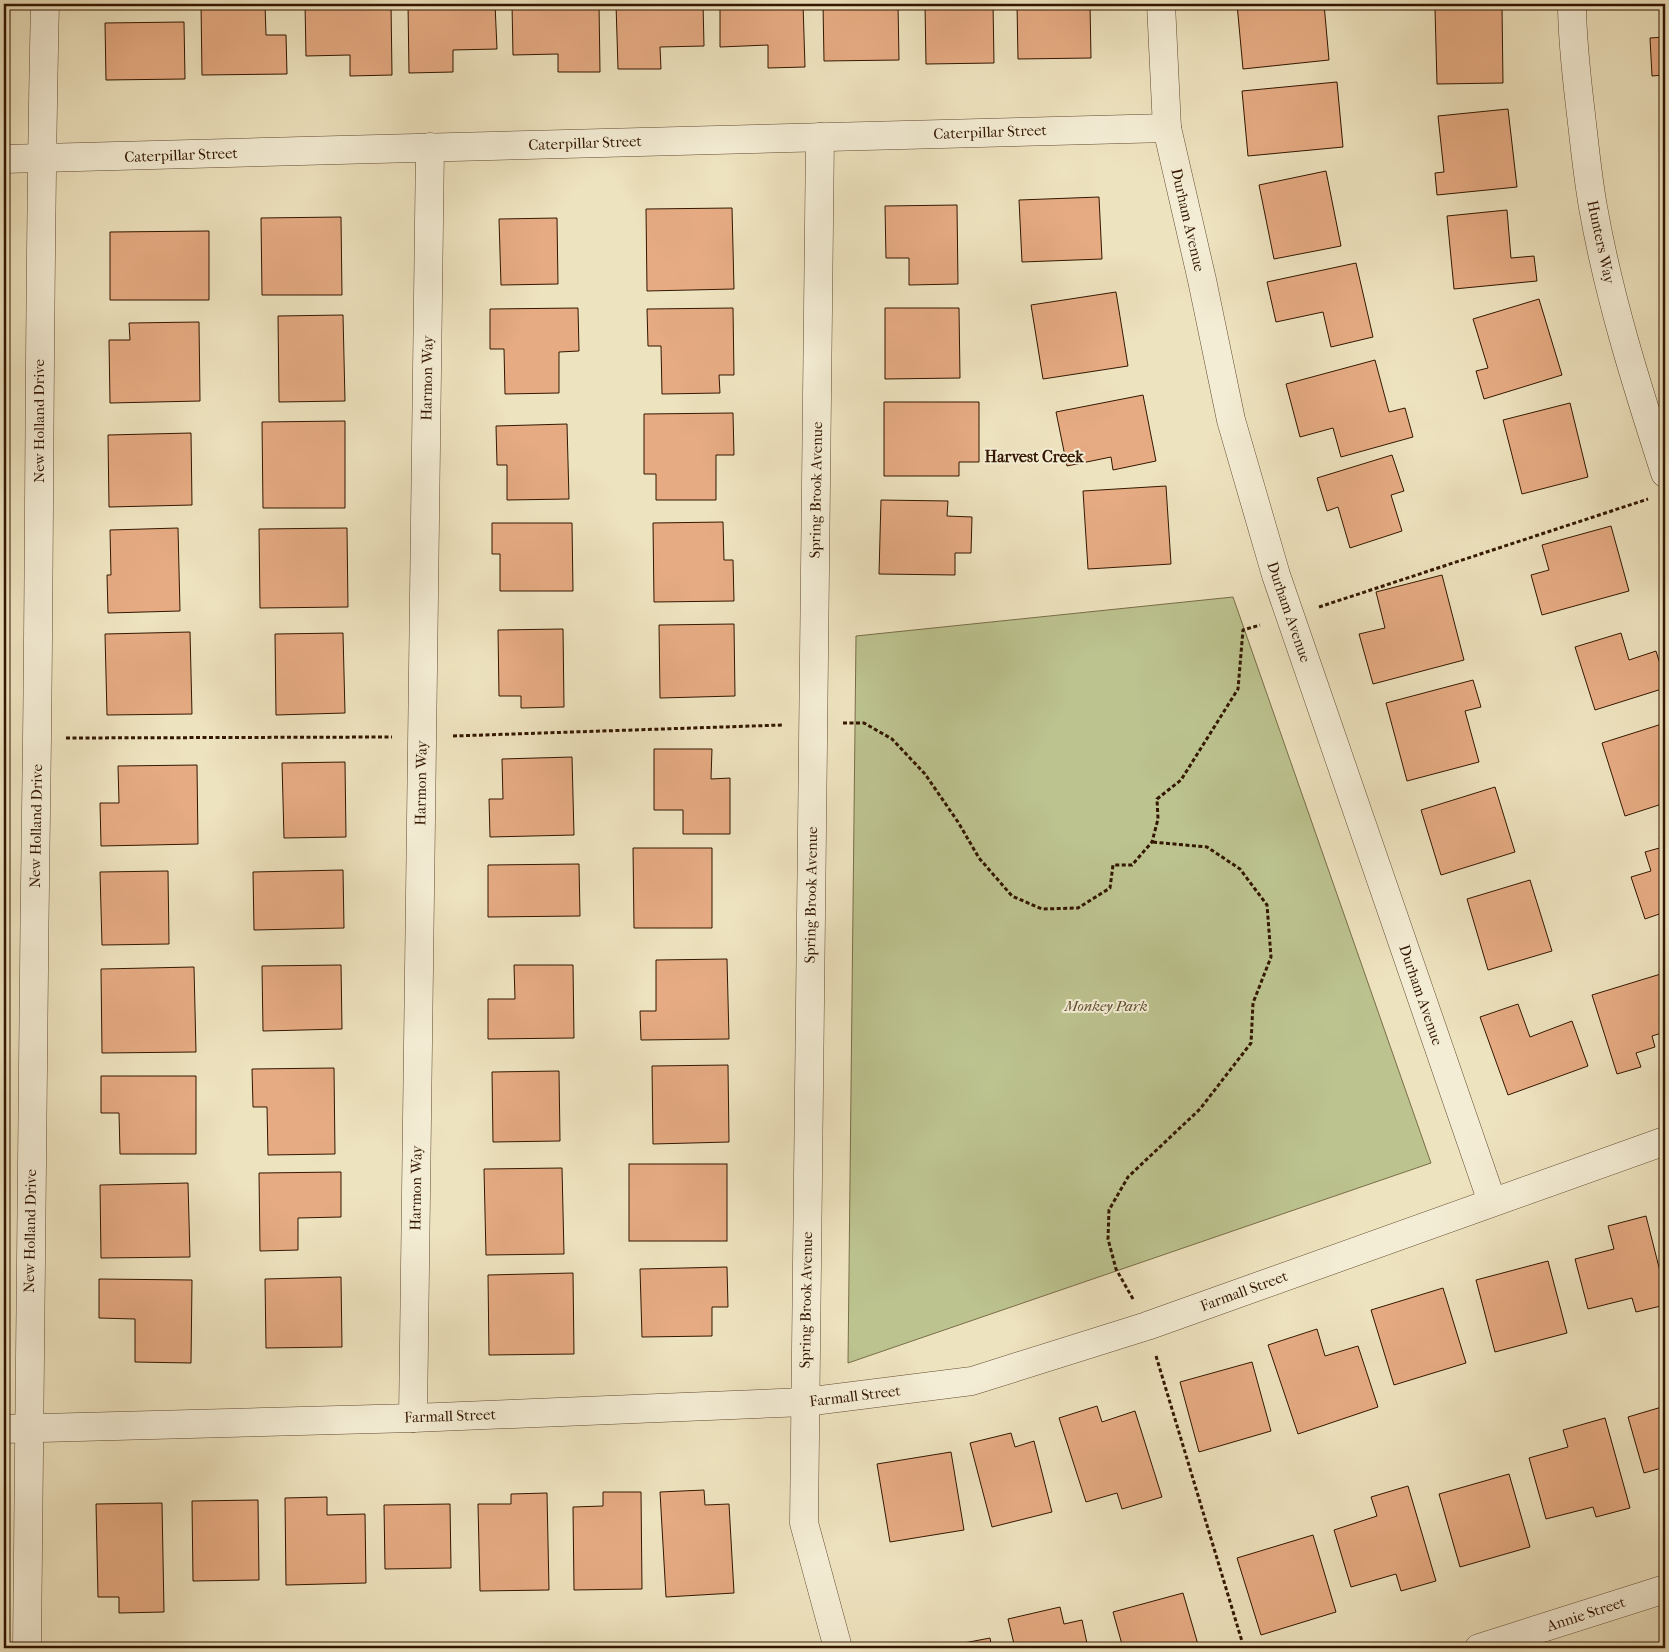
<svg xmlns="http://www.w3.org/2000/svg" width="1669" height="1652" viewBox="0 0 1669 1652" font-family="'IM FELL French Canon',serif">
<rect width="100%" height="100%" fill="#eee3bf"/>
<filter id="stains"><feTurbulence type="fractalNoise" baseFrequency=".004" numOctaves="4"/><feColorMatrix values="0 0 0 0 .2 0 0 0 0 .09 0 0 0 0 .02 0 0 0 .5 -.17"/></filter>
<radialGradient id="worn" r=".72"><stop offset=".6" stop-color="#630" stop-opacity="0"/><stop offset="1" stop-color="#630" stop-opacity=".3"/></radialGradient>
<!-- green -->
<polygon fill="#bcc38f" stroke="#786d48" points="1233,597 1431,1163 848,1363 856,636"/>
<!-- building -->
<g fill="#e6ab83" stroke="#331700">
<polygon points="201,4 265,4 266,35 286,35 287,74 202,75"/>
<polygon points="305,4 391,4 392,75 350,76 350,55 306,56"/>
<polygon points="408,4 495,4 497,49 453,50 453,72 409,73"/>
<polygon points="512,4 599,4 600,72 558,72 558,54 513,55"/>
<polygon points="616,4 703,4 704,46 660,47 661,69 618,69"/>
<polygon points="720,4 803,4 805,67 768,68 768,45 720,47"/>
<polygon points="823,4 898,4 899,60 824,61"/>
<polygon points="925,4 993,4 994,63 926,64"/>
<polygon points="1017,4 1090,4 1091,58 1018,59"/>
<polygon points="1237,4 1324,4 1329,60 1243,69"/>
<polygon points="1502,8 1503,83 1437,84 1435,9"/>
<polygon points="184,22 185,79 106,80 105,23"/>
<polygon points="1665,37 1665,115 1663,75 1652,76 1650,38"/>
<polygon points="1337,82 1343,147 1248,156 1242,91"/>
<polygon points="1508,109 1517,187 1437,195 1435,173 1444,172 1438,116"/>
<polygon points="1326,171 1341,246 1274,259 1259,185"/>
<polygon points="1099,197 1102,259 1022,262 1019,200"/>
<polygon points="957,205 958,284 909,285 909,258 886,258 885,206"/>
<polygon points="732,208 734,289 647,291 646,209"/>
<polygon points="1507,210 1511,258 1534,256 1537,281 1454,289 1447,216"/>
<polygon points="341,217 342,295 262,295 261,218"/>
<polygon points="557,218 558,284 501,285 499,219"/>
<polygon points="209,231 209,300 110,300 110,232"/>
<polygon points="1356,263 1373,337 1331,347 1323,312 1276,322 1267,282"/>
<polygon points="1116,292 1128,366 1043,379 1031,305"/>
<polygon points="1539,299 1562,375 1484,399 1476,371 1488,368 1473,319"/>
<polygon points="578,308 579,351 559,352 559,393 505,394 504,349 490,349 490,309"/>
<polygon points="733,308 734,375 719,375 720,393 662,394 661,346 648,346 647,309"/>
<polygon points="885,308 959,308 960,378 885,379"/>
<polygon points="343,315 345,401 279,402 278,316"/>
<polygon points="199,322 200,401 110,403 109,340 130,340 129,323"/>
<polygon points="1375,360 1389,412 1405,408 1413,437 1341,457 1333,428 1300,437 1286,384"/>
<polygon points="1143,395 1156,461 1113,470 1111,457 1067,466 1056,412"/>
<polygon points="884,402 979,402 979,462 959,462 959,476 884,476"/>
<polygon points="1570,403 1588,477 1522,494 1503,420"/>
<polygon points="733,413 734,455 716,455 716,500 656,500 656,474 644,474 644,414"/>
<polygon points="345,421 345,508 263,508 262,422"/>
<polygon points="567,424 569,499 507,500 507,465 497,465 496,426"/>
<polygon points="191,433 192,505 109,507 108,435"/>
<polygon points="1392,455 1404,491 1391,495 1402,531 1350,548 1338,507 1327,511 1317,478"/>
<polygon points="1166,486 1171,564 1088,569 1083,491"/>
<polygon points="881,500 948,501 947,516 972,517 971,553 955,553 955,575 879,574"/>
<polygon points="723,522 724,560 733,560 734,601 654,602 653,523"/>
<polygon points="492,523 572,523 573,591 500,591 500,554 492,554"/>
<polygon points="1611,526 1629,591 1542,615 1531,575 1549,570 1542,545"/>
<polygon points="178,528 180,611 108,613 107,575 111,575 110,530"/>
<polygon points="347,528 348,607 260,608 259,529"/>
<polygon points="1442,575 1464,660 1373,684 1359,634 1385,628 1376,592"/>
<polygon points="734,624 735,696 660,698 659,625"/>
<polygon points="563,629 564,707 521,708 521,696 499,696 498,630"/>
<polygon points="190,632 192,714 107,715 105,634"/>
<polygon points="343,633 345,713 276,715 275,634"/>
<polygon points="1621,633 1629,660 1656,651 1665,680 1665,688 1595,710 1575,647"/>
<polygon points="1473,680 1481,707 1465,711 1479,762 1407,781 1386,703"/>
<polygon points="1665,723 1665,803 1625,816 1602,743"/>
<polygon points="654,749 712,749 711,779 730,778 730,834 683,834 683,810 654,810"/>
<polygon points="572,757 574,835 490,837 489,799 503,799 502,759"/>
<polygon points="345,762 346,837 284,838 282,763"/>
<polygon points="197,765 198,844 101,846 100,803 119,803 118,766"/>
<polygon points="1495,787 1515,852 1441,875 1421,810"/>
<polygon points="1665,835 1665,912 1645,919 1631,877 1651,871 1645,852 1663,847 1659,837"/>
<polygon points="633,848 712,848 712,928 634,928"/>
<polygon points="579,864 580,916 488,917 488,865"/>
<polygon points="343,870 344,928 254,930 253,872"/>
<polygon points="168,871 169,944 102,945 100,872"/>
<polygon points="1530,880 1552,951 1488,970 1467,899"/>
<polygon points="727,959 729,1039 641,1040 640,1011 656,1011 656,960"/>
<polygon points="341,965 342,1029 263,1031 262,966"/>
<polygon points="514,965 573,965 574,1038 488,1039 488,999 515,999"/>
<polygon points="194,967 196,1052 102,1053 101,969"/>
<polygon points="1664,973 1665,1032 1652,1036 1655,1047 1636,1053 1641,1067 1617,1074 1592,995"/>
<polygon points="1518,1004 1530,1037 1572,1021 1588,1066 1508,1095 1480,1017"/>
<polygon points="728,1065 729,1142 653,1144 652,1066"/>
<polygon points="334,1068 335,1154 268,1155 267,1107 253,1107 252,1069"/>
<polygon points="559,1071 560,1141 493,1142 492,1072"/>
<polygon points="101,1076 196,1076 196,1154 120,1154 119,1113 101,1113"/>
<rect x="629" y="1164" width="98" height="77"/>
<polygon points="562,1168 564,1254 486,1255 484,1169"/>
<polygon points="341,1172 341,1217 298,1218 298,1250 260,1251 259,1173"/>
<polygon points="188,1183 190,1257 101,1258 100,1185"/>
<polygon points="1646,1216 1665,1291 1665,1305 1636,1312 1632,1298 1588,1309 1575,1259 1614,1249 1608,1226"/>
<polygon points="1548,1261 1567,1333 1495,1352 1476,1280"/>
<polygon points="727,1267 728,1307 712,1307 712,1336 642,1337 640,1269"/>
<polygon points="573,1273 574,1354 489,1355 488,1275"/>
<polygon points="341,1277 342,1347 266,1348 265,1279"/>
<polygon points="99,1279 192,1280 191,1363 135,1362 135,1319 99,1318"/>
<polygon points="1443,1288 1466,1363 1394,1385 1371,1310"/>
<polygon points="1317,1329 1325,1356 1358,1346 1378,1407 1298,1434 1268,1345"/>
<polygon points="1252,1362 1271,1431 1199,1452 1180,1382"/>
<polygon points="1097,1406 1102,1422 1135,1411 1162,1497 1122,1509 1117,1493 1086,1502 1059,1418"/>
<polygon points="1665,1406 1665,1467 1644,1473 1628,1417"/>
<polygon points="1605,1418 1630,1508 1596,1517 1593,1507 1546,1519 1529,1458 1568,1447 1563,1430"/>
<polygon points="1011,1433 1015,1447 1034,1441 1052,1512 992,1527 970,1443"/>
<polygon points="951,1452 964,1530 890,1542 877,1464"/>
<polygon points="1509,1474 1530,1547 1460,1567 1439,1494"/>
<polygon points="1408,1486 1436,1581 1401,1591 1396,1574 1351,1587 1334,1530 1377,1516 1371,1497"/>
<polygon points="704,1490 705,1505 729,1504 734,1593 666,1597 660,1492"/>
<polygon points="603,1492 641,1492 642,1589 574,1590 573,1507 603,1506"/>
<polygon points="547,1493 549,1590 480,1591 478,1504 511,1504 511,1494"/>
<polygon points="327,1497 327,1515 365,1514 366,1583 286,1585 285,1498"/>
<polygon points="258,1500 259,1580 193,1581 192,1501"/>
<polygon points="162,1503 164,1612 119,1613 119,1597 98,1597 96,1504"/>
<polygon points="450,1504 451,1568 385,1569 384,1505"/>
<polygon points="1313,1535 1336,1612 1261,1635 1237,1558"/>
<polygon points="1183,1593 1199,1648 1123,1648 1113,1612"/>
<polygon points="1060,1607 1064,1624 1082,1620 1088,1648 1015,1648 1008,1619"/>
<polygon points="990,1638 992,1648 938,1648"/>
</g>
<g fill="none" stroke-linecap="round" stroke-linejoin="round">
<!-- minor casing -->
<g stroke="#624a30" stroke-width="29">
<g id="minor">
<polyline points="1161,4 1167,128 1202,280 1231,420 1276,575 1492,1202"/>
<path d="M1572,4C1572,38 1576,72 1580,106C1584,139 1587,173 1593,207C1609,298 1637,386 1665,473"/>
<polyline points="820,137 804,1523 838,1648"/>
<polyline points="4,159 1167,128"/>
<polyline points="413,1418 430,147"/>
<polyline points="4,1429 413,1418 805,1402 972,1381 1147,1326 1665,1141"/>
<path d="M27,1648C28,1345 33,1042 37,739C40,494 39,249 45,4"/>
<polyline points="1479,1648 1665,1589"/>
</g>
</g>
<!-- path -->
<g stroke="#331700" stroke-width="3" stroke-dasharray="4 2.5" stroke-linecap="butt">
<polyline points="1319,607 1648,499"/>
<polyline points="843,723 864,723 892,739 925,774 958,822 979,858 1012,896 1042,909 1078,908 1110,888 1113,865 1132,865 1152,842 1158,819 1157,799 1181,780 1238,689 1243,630 1260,625"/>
<polyline points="453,736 782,725"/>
<polyline points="66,738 392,737"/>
<polyline points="1133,1299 1116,1269 1108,1239 1109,1210 1128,1177 1200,1109 1251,1043 1253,1003 1271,957 1267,905 1240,869 1207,847 1152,842"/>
<polyline points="1156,1356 1244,1648"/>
</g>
<!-- minor -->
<use href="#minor" stroke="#f4edd5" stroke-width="28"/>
</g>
<g text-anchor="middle" stroke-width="4" stroke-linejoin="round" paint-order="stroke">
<!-- street labels -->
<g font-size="15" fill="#331700" stroke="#f4edd5">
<text transform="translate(990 132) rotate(-2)" y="5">Caterpillar Street</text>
<text transform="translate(585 143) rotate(-2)" y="5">Caterpillar Street</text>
<text transform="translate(181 155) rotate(-2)" y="5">Caterpillar Street</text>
<text transform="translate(1188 220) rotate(77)" y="5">Durham Avenue</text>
<text transform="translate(1601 242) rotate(78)" y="5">Hunters Way</text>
<text transform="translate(427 378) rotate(-89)" y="5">Harmon Way</text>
<text transform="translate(39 421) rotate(-90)" y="5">New Holland Drive</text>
<text transform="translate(816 490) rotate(-89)" y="5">Spring Brook Avenue</text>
<text transform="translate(1289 612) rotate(71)" y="5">Durham Avenue</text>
<text transform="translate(421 783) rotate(-89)" y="5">Harmon Way</text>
<text transform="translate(36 826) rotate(-89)" y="5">New Holland Drive</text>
<text transform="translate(811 895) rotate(-89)" y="5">Spring Brook Avenue</text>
<text transform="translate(1421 995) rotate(71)" y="5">Durham Avenue</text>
<text transform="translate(416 1188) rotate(-89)" y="5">Harmon Way</text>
<text transform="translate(30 1231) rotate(-89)" y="5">New Holland Drive</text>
<text transform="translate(1244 1291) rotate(-20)" y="5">Farmall Street</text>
<text transform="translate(806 1300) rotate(-89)" y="5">Spring Brook Avenue</text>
<text transform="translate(855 1396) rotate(-7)" y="5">Farmall Street</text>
<text transform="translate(450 1416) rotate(-2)" y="5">Farmall Street</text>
<text transform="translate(1586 1614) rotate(-18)" y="5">Annie Street</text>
</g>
<!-- park labels -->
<g font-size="15" font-style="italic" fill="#5c4b2b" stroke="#f4edd5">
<text x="1106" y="1011">Monkey Park</text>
</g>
<!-- neighbourhood labels -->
<g font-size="16" font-weight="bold" fill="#331700" stroke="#f4edd5">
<text x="1034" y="462">Harvest Creek</text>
</g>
</g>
<!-- margin -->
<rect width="1669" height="1652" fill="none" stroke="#eee3bf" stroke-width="20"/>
<rect x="5" y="5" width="1659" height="1642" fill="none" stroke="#331700" stroke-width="2.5"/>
<rect x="10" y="10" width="1649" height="1632" fill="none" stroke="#331700"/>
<rect width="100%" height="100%" filter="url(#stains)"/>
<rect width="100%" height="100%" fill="url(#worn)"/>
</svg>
